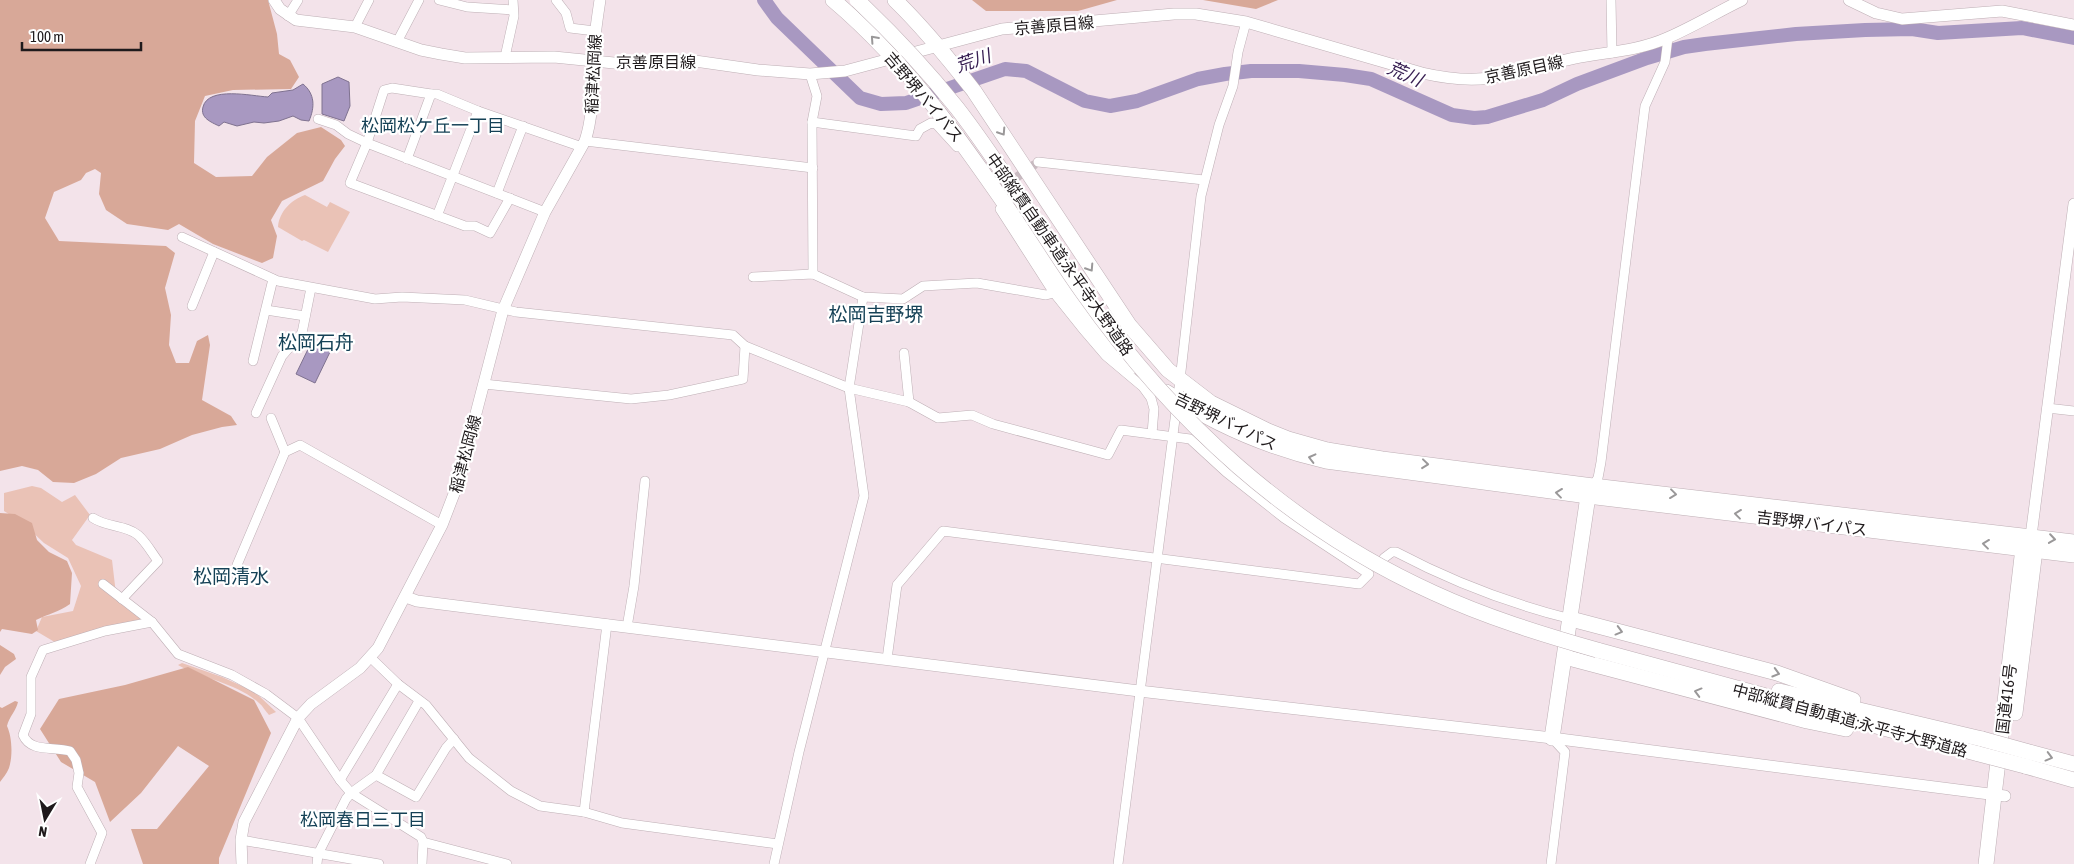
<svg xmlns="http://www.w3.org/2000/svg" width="2074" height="864" viewBox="0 0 2074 864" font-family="'Asap Condensed','Noto Sans JP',sans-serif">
<rect width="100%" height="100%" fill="#f3e3ea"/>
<!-- green -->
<g fill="#eac2b6">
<path d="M305,195L327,207L330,202L350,212L328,252L304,240L302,241L278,227C279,212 291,200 305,195Z"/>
<polygon points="32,486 41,488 62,502 75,495 90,515 72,540 76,545 112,560 116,594 152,622 58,644 36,631 42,617 73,611 81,586 68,558 44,543 23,523 4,511 4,493"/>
<path d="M182,663L222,677L255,692L276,712L269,715C265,711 263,706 259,703C237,683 203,679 178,665Z"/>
</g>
<!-- forest -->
<g fill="#d8a898">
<polygon points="0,0 268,0 277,34 279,54 290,60 299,77 291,89 233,90 205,96 195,121 194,163 216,177 252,176 267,157 297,133 321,127 341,140 345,146 335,159 323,181 282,201 271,220 277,236 273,258 262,263 213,244 179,224 168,230 127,224 106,210 99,194 101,173 95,169 86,173 81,180 54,192 45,218 59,241 166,246 175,253 165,288 171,315 169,345 176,363 189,363 197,341 208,335 210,345 202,400 231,416 237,425 222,427 192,435 160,449 121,458 96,474 74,483 53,482 38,470 22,466 0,471"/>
<polygon points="972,0 1117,0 1078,11 986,11"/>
<polygon points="1203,0 1278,0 1256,9"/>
<path d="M0,513L15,514L32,523L37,540L49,552L67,561L72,573L70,604C59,612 48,614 36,620L38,630L32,634L2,629L0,632Z"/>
<polygon points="0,645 14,654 16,659 5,667 0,675"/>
<polygon points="188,667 254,700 271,733 219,858 219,864 143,864 131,829 157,829 209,766 178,746 141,793 110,822 95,782 61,762 40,729 59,699 125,685"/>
<path d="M15,701L18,702C16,711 9,717 7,726C12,737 13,755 9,768C7,773 3,778 0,782V707L2,708Z"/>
</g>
<!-- water -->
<g fill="#a898c1" stroke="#7f7290">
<polygon points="338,77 349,82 350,106 344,121 322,114 322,84"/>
<path d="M303,84C315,94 315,107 309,121L301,120L293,116L279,121L264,123L254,122L237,126L224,122L219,126C211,122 200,118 203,107C208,86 252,96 268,97L272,93L293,90Z"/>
<polygon points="311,343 330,352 315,383 296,374"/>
</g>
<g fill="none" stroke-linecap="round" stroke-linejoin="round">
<!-- river -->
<polyline stroke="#a898c1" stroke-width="14" points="764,0 777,18 860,98 881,104 906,103 1005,69 1026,71 1085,101 1110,106 1137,101 1198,79 1225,74 1251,71 1299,71 1345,75 1371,79 1452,115 1474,118 1487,117 1543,100 1577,84 1647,58 1684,47 1705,44 1796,34 1865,30 1912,29 1938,33 2022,28 2074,38"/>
<!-- street-tunnel -->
<polyline stroke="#c9bbc1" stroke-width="9" stroke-dasharray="9 4.5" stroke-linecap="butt" points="995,193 1038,162"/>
<!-- street casing -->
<g stroke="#beafb5" stroke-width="10">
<g id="street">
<polyline points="439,0 467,7 513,10"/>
<polyline points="556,0 566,13 570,28 595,31"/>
<polyline points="1611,0 1612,53"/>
<polyline points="288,16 298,0"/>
<polyline points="355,27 369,0"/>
<polyline points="397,42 419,0"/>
<polyline points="505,57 514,16 513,0"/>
<polyline points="810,74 817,96 812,122 813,274"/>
<polyline points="318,119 336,125 348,134 367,143 545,212"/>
<polyline points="812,122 916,136 920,129 931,123 936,124 957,147"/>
<polyline points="585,141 813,168"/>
<polyline points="407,159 431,94"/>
<polyline points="1038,162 1204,180"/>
<polyline points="497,193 523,126"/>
<polyline points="510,198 490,233 475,226 465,226 350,183 367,143 384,90 392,88 431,94 437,94 478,111 582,147"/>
<polyline points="1000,209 1054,293 1082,328 1106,356 1143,387 1151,398 1154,409 1152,434"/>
<polyline points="437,216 478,111"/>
<polyline points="182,237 278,281 375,299 402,297 465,300 516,312 733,335 745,346 849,388 909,402 938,418 972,415 993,424 1108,455 1121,430 1190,439 1226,472 1284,518 1369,574 1359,584 943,531 897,585 887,659"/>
<polyline points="753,277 813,274 863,297 903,299 923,286 977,283 1046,295 1054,293"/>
<polyline points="192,306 214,252"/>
<polyline points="266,310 305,316"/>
<polyline points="904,353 909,402"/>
<polyline points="253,361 273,279"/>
<polyline points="484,384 631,399 669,395 743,379 745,346"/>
<polyline points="2047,408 2074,411"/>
<polyline points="256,413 282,356 302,333 311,288"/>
<polyline points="271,418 285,452"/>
<polyline points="1593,486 1598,478 1601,462 1645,106 1665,62 1668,38"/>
<path d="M93,518C106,527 126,525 138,535C146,542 152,553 158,561L122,599"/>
<path d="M1384,558L1392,552H1396C1451,581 1511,604 1571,619"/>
<polyline points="237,565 285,452 300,445 442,525"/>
<polyline points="103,584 152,622 178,654 232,675 266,694 298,718 340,780 351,793 421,837 423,842 422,864"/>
<polyline points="627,627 634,586 645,481"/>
<polyline points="370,657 398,684 426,705 469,758 511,791 540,806 584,812 622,823 778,844"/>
<polyline points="376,775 416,797 446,748 454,739"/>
<polyline points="340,780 398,684"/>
<polyline points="584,812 607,624"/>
<polyline points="241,840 379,864"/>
<polyline points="423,842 507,864"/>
<path d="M90,864L102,833L77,787L79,773L76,760L70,751C53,746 31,753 23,735L31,714V677L43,650L105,631L152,622"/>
<polyline points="317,864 318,854 346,799 351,793 376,775 419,701"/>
<polyline points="774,864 799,752 864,496 849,388 863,297"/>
<polyline points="1118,864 1180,380 1201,196 1219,125 1233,86 1238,52 1246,22"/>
<polyline points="1551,864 1565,752 1552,738"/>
</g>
</g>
<!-- secondary casing -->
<g stroke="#beafb5" stroke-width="12">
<g id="secondary">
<path d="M274,0L280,9L296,20L355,27L421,50L441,54L465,58L554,57L614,63L688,60L758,70L810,74L845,71L1002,29L1174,14H1196L1246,22L1422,73C1444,78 1467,81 1490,78C1519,74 1546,64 1575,58C1606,52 1638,51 1667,38C1693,27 1717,12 1742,0"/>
<polyline points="1849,0 1876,13 1902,19 2002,11 2074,25"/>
<polyline points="2031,536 2074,204"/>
<polyline points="406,597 417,601 1139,691 1552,738 2005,796"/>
<path d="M242,864L241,840L244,822L298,718L311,704L360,668L378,648L442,525L457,486L503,310L545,212L585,141C594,114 592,87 593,59C594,39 597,20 600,0"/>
</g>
</g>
<!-- highway casing -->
<g stroke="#beafb5" stroke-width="16">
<g id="highway">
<path d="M833,0C936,87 1003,206 1081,314L1099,334L1134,366"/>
<path d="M895,0C924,28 949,59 974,91L1129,325L1168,370L1211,403L1268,431L1288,439L1327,450L1382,459L1593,486L2074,542"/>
<path d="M1166,392C1214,424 1270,448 1326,461L1588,496L2074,555"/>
<polyline points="1571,619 1777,673 1853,700"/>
<polyline points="1597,650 1979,754"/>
<polyline points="1565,657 1807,721 1846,729"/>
<polyline points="1779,691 1982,739"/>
<polyline points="2015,713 2035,550 2032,540"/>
<polyline points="1552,738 1588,496 1592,488"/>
<polyline points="2029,752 2074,764"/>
<polyline points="2025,766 2074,780"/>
<polyline points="1986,864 2023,548 2027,541"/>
</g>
</g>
<!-- street -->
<use href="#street" stroke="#fff" stroke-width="9"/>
<!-- secondary -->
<use href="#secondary" stroke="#fff" stroke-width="11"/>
<!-- highway -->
<use href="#highway" stroke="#fff" stroke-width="15"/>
<!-- highway-bridge casing -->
<g stroke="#beafb5" stroke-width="16" stroke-linecap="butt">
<g id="highway-bridge">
<path d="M857,0C893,34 926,69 957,108C1003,167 1040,232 1083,293C1173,421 1290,528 1434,593C1486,617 1541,634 1597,650"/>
<polyline points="1982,739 2029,752"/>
<polyline points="1979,754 2025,766"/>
</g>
</g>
<!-- highway-bridge -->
<use href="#highway-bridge" stroke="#fff" stroke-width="15"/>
</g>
<!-- one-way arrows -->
<defs><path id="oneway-chevron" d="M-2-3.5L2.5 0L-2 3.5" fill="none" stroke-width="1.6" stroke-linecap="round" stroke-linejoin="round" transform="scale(1.25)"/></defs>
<g stroke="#9a9899">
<use href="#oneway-chevron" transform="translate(874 39) rotate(-132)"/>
<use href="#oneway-chevron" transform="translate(1002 132) rotate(57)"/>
<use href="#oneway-chevron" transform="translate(1090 268) rotate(57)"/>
<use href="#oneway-chevron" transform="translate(1312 458) rotate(-166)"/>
<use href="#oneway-chevron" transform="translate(1425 464) rotate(6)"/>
<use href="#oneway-chevron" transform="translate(1559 493) rotate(-173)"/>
<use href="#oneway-chevron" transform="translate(1673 494) rotate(7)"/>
<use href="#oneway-chevron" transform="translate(1738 514) rotate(-173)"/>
<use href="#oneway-chevron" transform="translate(2052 539) rotate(8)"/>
<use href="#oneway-chevron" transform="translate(1986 544) rotate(-173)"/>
<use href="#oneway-chevron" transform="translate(1619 631) rotate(15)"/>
<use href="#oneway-chevron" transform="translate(1776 673) rotate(16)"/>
<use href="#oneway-chevron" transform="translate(1698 692) rotate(-165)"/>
<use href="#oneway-chevron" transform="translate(2049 757) rotate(15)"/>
</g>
<g text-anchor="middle" stroke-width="4.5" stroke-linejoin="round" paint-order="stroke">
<!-- street labels -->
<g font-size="16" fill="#1f1a1c" stroke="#fff">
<text transform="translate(1054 25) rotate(-5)" y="6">京善原目線</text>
<text x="656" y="68">京善原目線</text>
<text transform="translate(1524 69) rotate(-12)" y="6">京善原目線</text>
<text transform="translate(593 74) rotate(-87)" y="6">稲津松岡線</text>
<text transform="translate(924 97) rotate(50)" y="6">吉野堺バイパス</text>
<text transform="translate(1060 254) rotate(55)" y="6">中部縦貫自動車道;永平寺大野道路</text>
<text transform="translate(1226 421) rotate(26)" y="6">吉野堺バイパス</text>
<text transform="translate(465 454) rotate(-75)" y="6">稲津松岡線</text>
<text transform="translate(1812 523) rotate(7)" y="6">吉野堺バイパス</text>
<text transform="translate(2006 699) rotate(-83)" y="6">国道416号</text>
<text transform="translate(1850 720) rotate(15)" y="6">中部縦貫自動車道;永平寺大野道路</text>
</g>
<!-- water labels -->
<g font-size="18" font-style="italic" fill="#361d51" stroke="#fff">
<text transform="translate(973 61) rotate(-19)" y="6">荒川</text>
<text transform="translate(1405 74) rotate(24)" y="6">荒川</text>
</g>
<!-- neighbourhood labels -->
<g font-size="18" fill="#154156" stroke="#fff">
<text x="433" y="132">松岡松ケ丘一丁目</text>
<text x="363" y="826">松岡春日三丁目</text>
</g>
<!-- quarter labels -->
<g font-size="19" fill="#154156" stroke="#fff">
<text x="876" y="321">松岡吉野堺</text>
<text x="316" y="349">松岡石舟</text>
<text x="231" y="583">松岡清水</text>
</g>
</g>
<!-- north arrow -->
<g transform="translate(45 819) rotate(190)" stroke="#ffffff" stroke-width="4" paint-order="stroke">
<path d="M0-4L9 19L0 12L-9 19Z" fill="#1f1a1c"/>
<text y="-8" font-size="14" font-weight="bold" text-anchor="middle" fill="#1f1a1c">N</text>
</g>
<!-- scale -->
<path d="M22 42v8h119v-8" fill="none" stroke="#1f1a1c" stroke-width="2.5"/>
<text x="30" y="42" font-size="15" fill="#1f1a1c" stroke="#ffffff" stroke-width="4" paint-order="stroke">100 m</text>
</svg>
